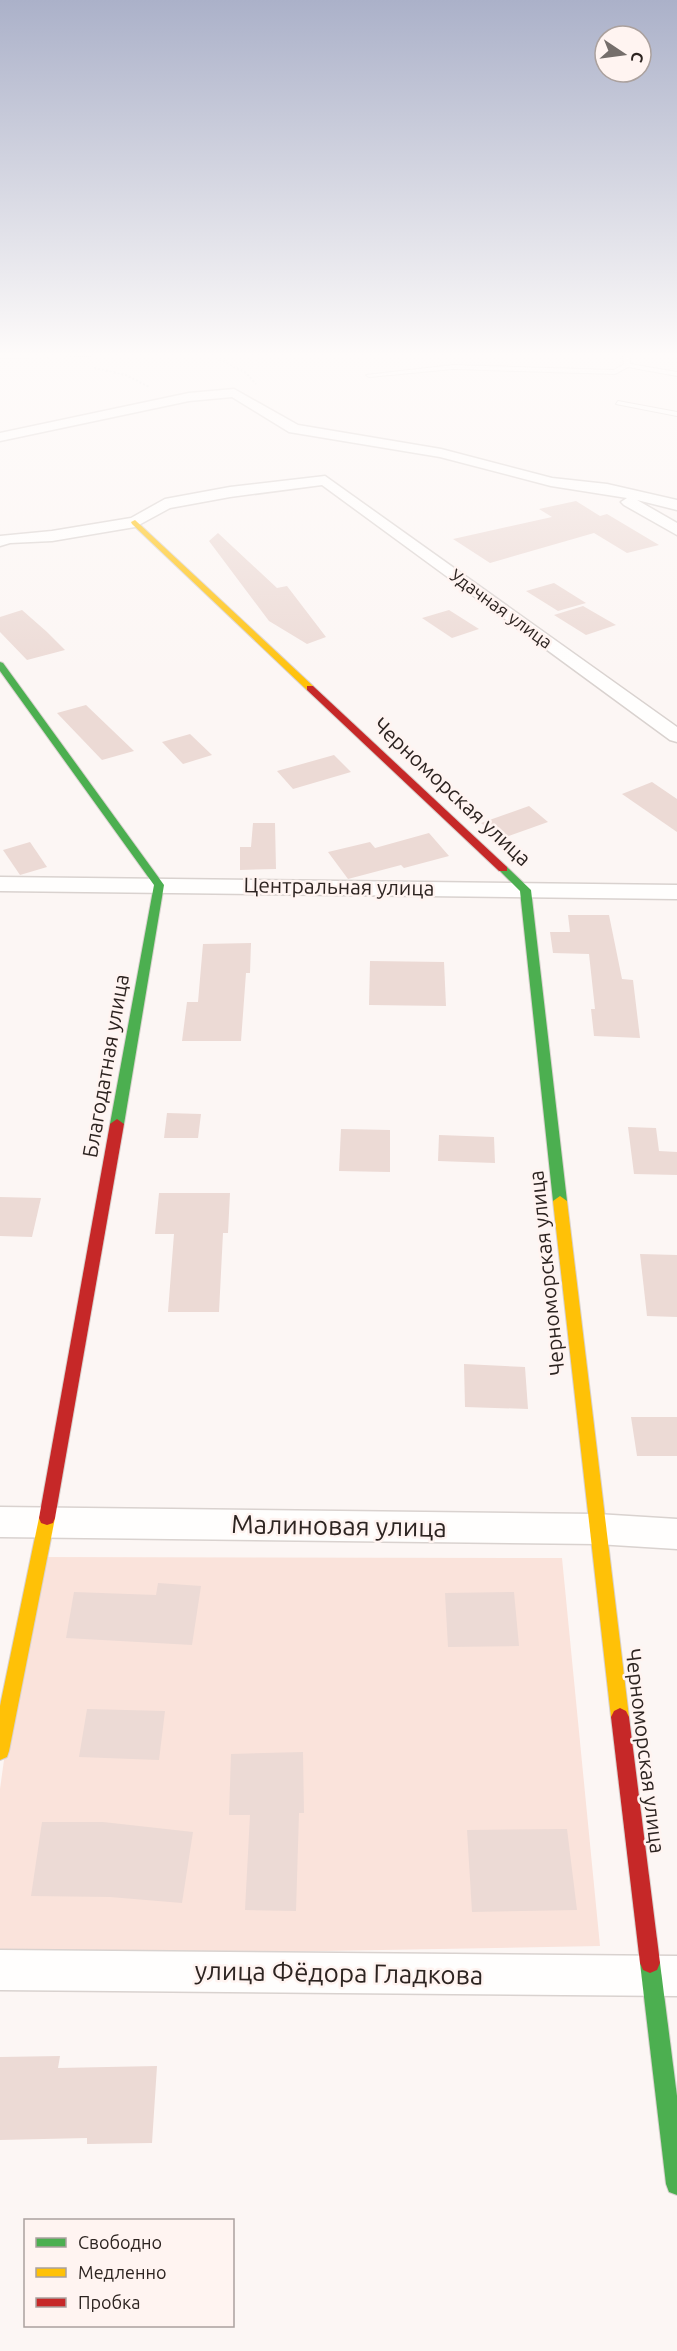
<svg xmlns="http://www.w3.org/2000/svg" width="677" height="2351" viewBox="0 0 677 2351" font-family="Ubuntu,sans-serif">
<rect width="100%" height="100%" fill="#fcf6f4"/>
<!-- green -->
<polygon fill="#fae3db" points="32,1557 562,1558 600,1946 0,1957 0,1789"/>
<!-- building -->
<g fill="#ecdad5">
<polygon points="576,501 600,516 607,514 659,545 627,553 594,533 490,563 453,539 552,517 539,509"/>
<polygon points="218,533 277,588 287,586 326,637 307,644 269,621 209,541"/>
<polygon points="554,583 586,603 558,611 526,591"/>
<polygon points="583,606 616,625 586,635 554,615"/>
<polygon points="22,610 47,632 65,650 27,660 0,632 0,617"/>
<polygon points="449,610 479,629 452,638 422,618"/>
<polygon points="86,705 134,751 102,760 57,713"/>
<polygon points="190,734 212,755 183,764 162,742"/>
<polygon points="334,755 351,772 293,789 277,771"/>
<polygon points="652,782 677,799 677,832 622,794"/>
<polygon points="529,806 548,822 500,839 481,823"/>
<polygon points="253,823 275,823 276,869 240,870 240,847 251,847"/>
<polygon points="429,833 449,856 404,868 401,865 348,879 328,852 370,842 375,848"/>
<polygon points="30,842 47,867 20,875 3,850"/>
<polygon points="568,915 609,915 622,979 633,980 640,1038 594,1036 591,1009 595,1009 589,954 553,953 550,932 570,932"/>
<polygon points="251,943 250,973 246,973 241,1041 182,1041 187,1002 198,1002 203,944"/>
<polygon points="370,961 444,962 446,1006 369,1005"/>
<polygon points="167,1113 201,1114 198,1138 164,1138"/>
<polygon points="628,1127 656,1128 659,1151 677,1152 677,1175 634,1174"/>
<polygon points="341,1129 390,1130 390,1172 339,1171"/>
<polygon points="439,1135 494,1137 495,1163 438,1161"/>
<polygon points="159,1193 230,1193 228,1233 223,1233 219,1312 168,1312 174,1234 155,1234"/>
<polygon points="0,1197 41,1198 32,1237 0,1236"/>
<polygon points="640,1254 677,1255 677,1317 647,1316"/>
<polygon points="464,1364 525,1367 528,1409 465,1407"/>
<polygon points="631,1417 677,1417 677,1456 637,1456"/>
<polygon points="158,1583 201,1586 192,1645 66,1638 74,1592 156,1595"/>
<polygon points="514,1592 519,1646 448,1647 445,1593"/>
<polygon points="87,1709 165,1711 159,1760 79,1757"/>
<polygon points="303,1752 304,1813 299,1813 296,1911 245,1910 250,1815 229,1815 231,1754"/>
<polygon points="42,1822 103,1822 193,1832 182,1903 110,1897 31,1896"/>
<polygon points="567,1829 577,1910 472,1912 467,1830"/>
<polygon points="60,2056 58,2068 157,2066 152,2143 87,2144 87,2138 0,2140 0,2057"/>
</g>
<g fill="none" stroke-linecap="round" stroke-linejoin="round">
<!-- lane casing -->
<g stroke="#d9d2cf" stroke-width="2">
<g id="lane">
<polygon points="92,353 90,356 0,358 0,354"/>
<polygon points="623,353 629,353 630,364 677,372 677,376 628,367 615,374 453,369 369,377 366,375 453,365 614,370 624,364"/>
<polygon points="618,401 677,412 677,416 616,404"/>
</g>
</g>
<!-- street casing -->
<g stroke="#d9d2cf" stroke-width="3">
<g id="street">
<polygon points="234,389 298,425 441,449 552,478 607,484 677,500 677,510 637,500 677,523 677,535 624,505 621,502 627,498 551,486 440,457 289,432 232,397 189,401 0,441 0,433 189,393"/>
<polygon points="325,476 677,727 677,742 670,740 322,485 230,497 170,508 135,527 52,541 10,543 0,546 0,536 52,531 131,518 165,499 230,487"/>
<polygon points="0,877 677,885 677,899 0,891"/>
<polygon points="0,1507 597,1514 677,1519 677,1549 597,1544 0,1537"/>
<polygon points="0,1950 677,1956 677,1996 0,1990"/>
</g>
</g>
<!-- fast casing -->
<g stroke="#d9d2cf" stroke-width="2">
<g id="fast">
<polygon points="0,662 3,663 164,885 124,1124 117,1129 110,1124 154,885 0,671"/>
<polygon points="503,866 507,867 531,890 567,1201 560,1206 553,1201 520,891 498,869"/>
<polygon points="650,1953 657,1956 660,1963 677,2096 677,2195 669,2192 666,2184 640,1963 643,1956"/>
</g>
</g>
<!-- slow casing -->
<g stroke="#d9d2cf" stroke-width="2">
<g id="slow">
<polygon points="135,520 313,686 313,690 307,690 132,524 131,522"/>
<polygon points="560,1196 567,1201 629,1717 626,1723 620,1726 614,1723 611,1717 553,1201"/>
<polygon points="47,1511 53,1513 55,1518 9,1751 7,1757 0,1760 0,1706 39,1518 41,1513"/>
</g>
</g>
<!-- jam casing -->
<g stroke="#d9d2cf" stroke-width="2">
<g id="jam">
<polygon points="307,686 313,686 507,867 507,871 499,871 307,690"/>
<polygon points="117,1119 124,1124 55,1518 53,1523 47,1525 41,1523 39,1518 110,1124"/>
<polygon points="620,1708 626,1711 629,1717 660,1963 657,1970 650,1973 643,1970 640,1963 611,1717 614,1711"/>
</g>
</g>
<!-- path -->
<g stroke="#e2e1e0" stroke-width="2" stroke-dasharray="2 2" stroke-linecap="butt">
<polyline points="223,353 216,357 246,373 256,384"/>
<polyline points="94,368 126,375 149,387"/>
</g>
<!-- lane -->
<use href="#lane" fill="#fffefd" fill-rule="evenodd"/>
<!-- street -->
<use href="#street" fill="#fffefd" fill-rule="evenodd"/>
<!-- fast -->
<use href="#fast" fill="#4caf50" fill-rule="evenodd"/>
<!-- slow -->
<use href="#slow" fill="#ffc107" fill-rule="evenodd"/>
<!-- jam -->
<use href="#jam" fill="#c62828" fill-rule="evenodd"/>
</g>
<!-- sky -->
<linearGradient id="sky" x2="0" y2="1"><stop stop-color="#abb1c9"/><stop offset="0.52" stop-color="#fefbfa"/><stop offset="1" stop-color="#fefbfa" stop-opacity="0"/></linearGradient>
<rect width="677" height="682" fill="url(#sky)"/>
<g text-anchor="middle" stroke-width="5" stroke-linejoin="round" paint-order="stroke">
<!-- far-street labels -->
<g font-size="18" fill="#2d2421" stroke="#fff4f1">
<text transform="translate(501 609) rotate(36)" y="6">Удачная улица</text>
</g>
<!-- street labels -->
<g font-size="21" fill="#2d2421" stroke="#fff4f1">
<text transform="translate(452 792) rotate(43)" y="7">Черноморская улица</text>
<text transform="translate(339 887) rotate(1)" y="7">Центральная улица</text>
<text transform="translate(106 1066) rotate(-80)" y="7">Благодатная улица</text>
<text transform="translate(547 1273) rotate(-96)" y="7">Черноморская улица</text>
<text transform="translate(645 1751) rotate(83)" y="7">Черноморская улица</text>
</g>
<!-- near-street labels -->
<g font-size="26" fill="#2d2421" stroke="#fff4f1">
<text transform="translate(339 1526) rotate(1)" y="9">Малиновая улица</text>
<text transform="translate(339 1973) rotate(1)" y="9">улица Фёдора Гладкова</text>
</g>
</g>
<!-- legend -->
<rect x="24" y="2219" width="210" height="108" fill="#fff4f1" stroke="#aba19e" stroke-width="1.5"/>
<rect x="36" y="2238" width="30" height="9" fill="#4caf50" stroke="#aba19e" stroke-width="1.5"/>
<text x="78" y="2249" font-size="18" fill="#2d2421">Свободно</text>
<rect x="36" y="2268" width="30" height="9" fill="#ffc107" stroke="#aba19e" stroke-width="1.5"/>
<text x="78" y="2279" font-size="18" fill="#2d2421">Медленно</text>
<rect x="36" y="2298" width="30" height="9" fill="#c62828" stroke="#aba19e" stroke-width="1.5"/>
<text x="78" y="2309" font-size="18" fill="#2d2421">Пробка</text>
<!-- north arrow -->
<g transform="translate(623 54) rotate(103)"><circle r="28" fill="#fff4f1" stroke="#aba19e" stroke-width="1.5"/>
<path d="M0-4.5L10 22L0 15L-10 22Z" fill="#756e6b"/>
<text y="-9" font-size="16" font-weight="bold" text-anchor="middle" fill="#2d2421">С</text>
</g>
</svg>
